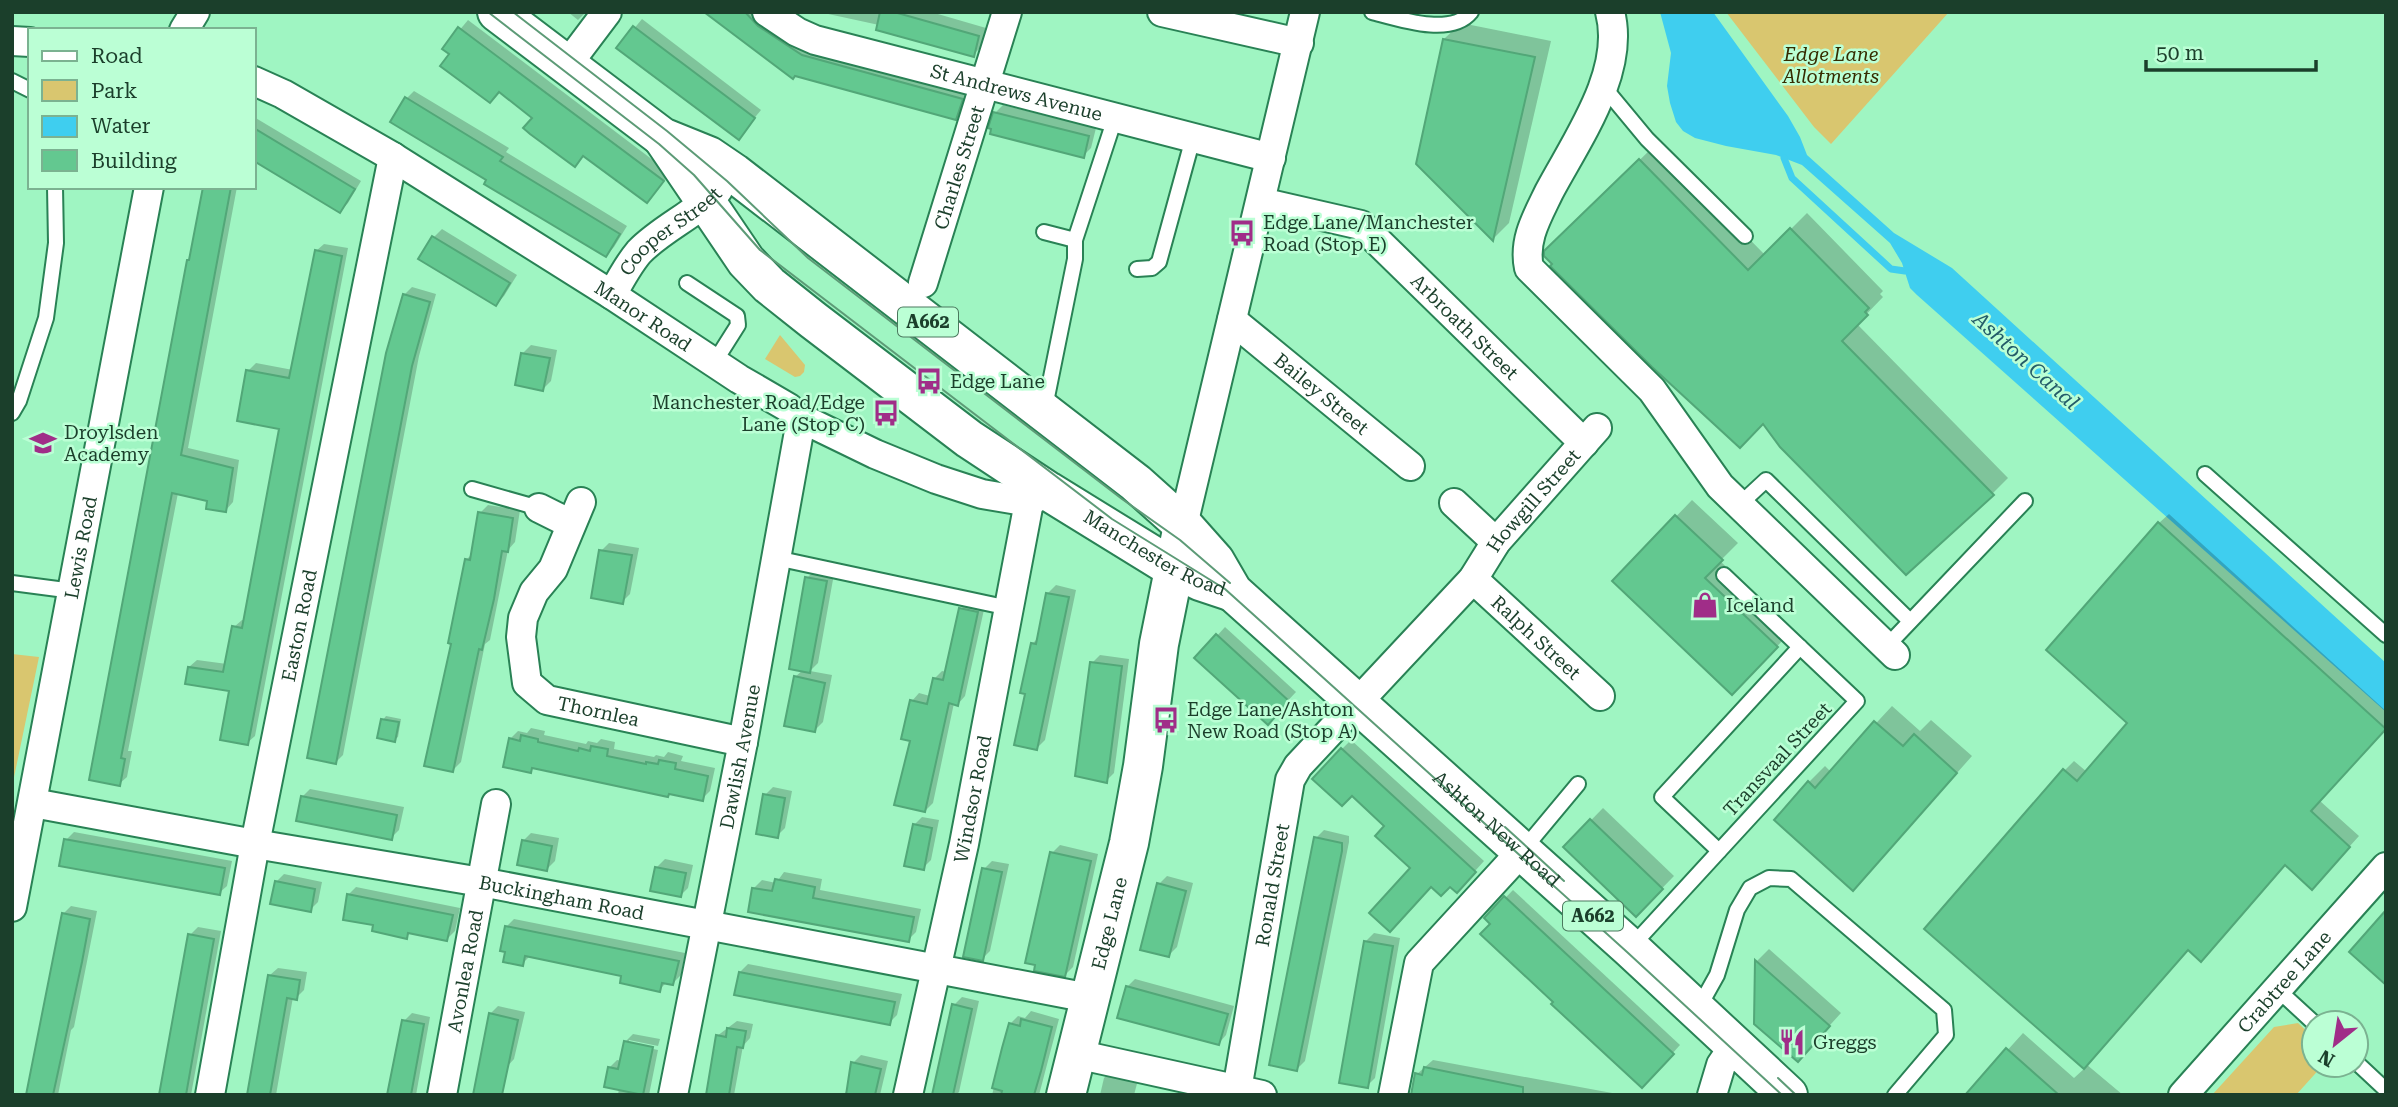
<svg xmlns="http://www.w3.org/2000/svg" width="2398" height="1107" viewBox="0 0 2398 1107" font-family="'Roboto Serif',serif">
<rect width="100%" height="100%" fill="#9ff5c2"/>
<!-- green -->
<g fill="#d9c66f">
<polygon points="1726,12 1949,12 1831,144 1814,127"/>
<polygon points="780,335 805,365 804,372 800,376 795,377 765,359"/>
<polygon points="12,654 39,657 12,787"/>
<polygon points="2298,1023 2314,1038 2314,1065 2323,1065 2296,1095 2212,1095 2274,1027"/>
</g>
<!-- water -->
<polygon fill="#3fceef" points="1660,12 1713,12 1788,116 1800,137 1807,155 1894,233 1952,268 2386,663 2386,712 1917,295 1910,288 1902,263 1890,243 1802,165 1776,155 1726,146 1695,138 1683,131 1676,122 1670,103 1667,86 1671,53"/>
<!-- shadow -->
<g fill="#0003">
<polygon points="568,12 586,12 578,20"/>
<polygon points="708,12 761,12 970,91 964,110 956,118 795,75"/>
<polygon points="819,12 931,12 986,28 981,47 973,55 879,25"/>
<polygon points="642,19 761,110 738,138 619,47"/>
<polygon points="468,20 670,173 655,193 647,201 444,49"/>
<polygon points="1461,23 1551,41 1509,223 1493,239 1444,39"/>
<polygon points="414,91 509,148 506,152 627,226 614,247 606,255 488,180 406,99"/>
<polygon points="1003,105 1096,128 1091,148 1083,156 995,113"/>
<polygon points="254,117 361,181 348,203 340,211 254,161"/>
<polygon points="1656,144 1765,255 1807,213 1883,291 1880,294 1883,297 1857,324 2008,478 1992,494 1764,422 1546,252"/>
<polygon points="205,187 237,187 188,448 239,460 233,502 226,510 209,500 178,493 128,751 132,751 127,777 119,784 91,779"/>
<polygon points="442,229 517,275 504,296 496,304 434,237"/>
<polygon points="324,244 348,248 255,736 247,743 231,690 189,667 197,660 227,664 234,627 242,620 245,620 282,428 248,371 256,363 293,370 316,251"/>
<polygon points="412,287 436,294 419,356 343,755 335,763 404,295"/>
<polygon points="531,345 557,350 551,381 543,389 523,353"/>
<polygon points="1692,500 1738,543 1720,561 1793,630 1748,676 1614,581"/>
<polygon points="488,505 520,510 515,542 508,550 490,640 485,644 461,762 453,770 453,642 466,560 473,553 480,513"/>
<polygon points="2169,514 2386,711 2386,728 2320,801 2359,836 2321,878 2286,863 2188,948 2086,1064 2123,1095 1967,1095 2023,1033 2074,1078 2085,1068 2064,771 2074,761 2087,772 2130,723 2159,523"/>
<polygon points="609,543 639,548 630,594 622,602 601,551"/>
<polygon points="815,570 834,574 818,663 810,671 832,675 823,722 815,730 795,677 803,670 807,578"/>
<polygon points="1056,585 1076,590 1045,740 1037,748 1027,693 1032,644 1039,637 1048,593"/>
<polygon points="969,601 985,605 965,696 958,704 954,703 933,803 925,811 912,740 912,701 919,693 930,696 934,679 942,671 947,672 961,609"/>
<polygon points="1225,627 1296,692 1268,722 1197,658"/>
<polygon points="1100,655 1129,659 1114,773 1106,781 1092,663"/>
<polygon points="1892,706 1920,731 1931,720 1972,756 1869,872 1809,782 1825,766 1831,772"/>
<polygon points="386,716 401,719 398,737 394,740 383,720"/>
<polygon points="531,728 545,731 544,735 586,744 588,741 597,743 601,739 615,742 614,749 654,757 656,755 664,757 668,752 683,756 681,761 715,768 710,791 702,799 535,767 530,771 510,739 518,731 527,733"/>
<polygon points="1351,740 1484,861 1466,881 1413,868 1387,826 1352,794 1342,749"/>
<polygon points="773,787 792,791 785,828 777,836 765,795"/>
<polygon points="310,789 404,807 399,830 391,838 302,797"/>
<polygon points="1603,808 1674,876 1636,915 1565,847"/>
<polygon points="922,817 939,820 931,860 923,868 914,825"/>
<polygon points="1324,830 1349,836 1349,842 1305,1061 1297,1069 1316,838"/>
<polygon points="74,832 232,861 227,886 219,893 66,840"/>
<polygon points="531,833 559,838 555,861 547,869 523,841"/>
<polygon points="1060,845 1098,854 1073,967 1065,975 1052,853"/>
<polygon points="665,859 693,865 688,888 680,896 657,867"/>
<polygon points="992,861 1009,864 990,951 982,959 984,869"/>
<polygon points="784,872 822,879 820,890 921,909 916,932 908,940 754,888 762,880 776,883"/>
<polygon points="284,874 322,882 318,902 310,910 276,882"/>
<polygon points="1167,876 1193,883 1177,947 1169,955 1159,884"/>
<polygon points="356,887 460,908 455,931 447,939 411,932 406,937 375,924 348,895"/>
<polygon points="1513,890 1680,1045 1662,1065 1556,1002 1486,918"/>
<polygon points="71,906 97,911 74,1027 71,1030 58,1095 28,1095 63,914"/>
<polygon points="514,919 685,953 681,975 673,983 667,982 659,990 623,974 530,956 522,964 506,927"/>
<polygon points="198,927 221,931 191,1095 161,1095 190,935"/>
<polygon points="1374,933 1400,938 1375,1078 1367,1086 1366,941"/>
<polygon points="1769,949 1841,1013 1810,1047 1756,1023 1757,961"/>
<polygon points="748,964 902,994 897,1015 889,1023 740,972"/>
<polygon points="278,968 307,972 304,990 296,998 293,997 276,1095 249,1095 270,975"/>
<polygon points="1135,979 1234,1006 1226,1035 1219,1043 1127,987"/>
<polygon points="962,997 979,1001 959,1092 956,1095 934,1095 954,1005"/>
<polygon points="498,1006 525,1012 514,1059 507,1067 490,1014"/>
<polygon points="1031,1011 1059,1019 1039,1095 992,1095 1010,1024 1018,1016 1025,1018"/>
<polygon points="412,1013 430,1017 416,1095 390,1095 404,1021"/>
<polygon points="737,1021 753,1024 750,1038 743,1046 734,1095 706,1095 717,1036"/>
<polygon points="633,1034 660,1039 658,1046 629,1040 629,1044 658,1050 649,1095 618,1095 619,1088 609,1068 617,1060 622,1061 625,1042"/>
<polygon points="861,1055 888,1061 880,1095 845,1095 853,1063"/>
<polygon points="1433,1060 1623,1095 1413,1095 1417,1074"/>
<polygon points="1112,1070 1139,1076 1134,1095 1100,1095 1104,1078"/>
</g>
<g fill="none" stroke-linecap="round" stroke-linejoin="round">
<!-- stream -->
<polyline stroke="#3fceef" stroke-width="7" points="1784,158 1792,178 1891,269 1905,271"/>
</g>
<!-- building -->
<g fill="#63c890" stroke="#52a778" stroke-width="2">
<polygon points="704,12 745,12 758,26 802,55 963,99 956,120 795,76 793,79"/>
<polygon points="880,12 894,12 979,36 974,57 876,30"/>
<polygon points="633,26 755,118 739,140 616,48"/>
<polygon points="458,27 664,181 647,203 583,156 575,167 530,134 523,128 532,118 499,92 490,103 440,66 449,54 442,49"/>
<polygon points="1443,39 1535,57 1493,241 1416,164"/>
<polygon points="405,97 503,157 500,161 620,234 606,257 484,184 486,180 390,122"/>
<polygon points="993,112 1089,136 1084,158 990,134 991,129 988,128"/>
<polygon points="254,128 355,189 340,213 254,161"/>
<polygon points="1639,159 1748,270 1790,228 1869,308 1865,312 1868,315 1842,341 1994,495 1906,575 1780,447 1763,424 1740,448 1652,367 1550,266 1552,264 1544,256 1544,251"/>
<polygon points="203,187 231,187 181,455 233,468 226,512 206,509 207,501 172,493 121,758 125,759 120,786 89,780 187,260 189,260"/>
<polygon points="432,236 510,283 496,306 418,259"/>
<polygon points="315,250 342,256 248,745 220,740 229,691 185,684 188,667 223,672 232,626 242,628 279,429 237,421 246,370 289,378"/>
<polygon points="403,294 430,302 412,366 336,764 307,758 386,353"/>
<polygon points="521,353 550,358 543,391 515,385"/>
<polygon points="478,512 513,518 508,552 502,551 494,599 482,650 479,649 453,772 424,766 451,644 448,643 465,559 470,560"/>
<polygon points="1675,515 1723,560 1705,578 1778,647 1732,695 1612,581"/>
<polygon points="2158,522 2386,729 2311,811 2350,847 2312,890 2285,865 2201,962 2188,950 2084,1069 1924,929 2063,769 2077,781 2127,723 2046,650"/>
<polygon points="599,550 632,555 623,604 591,598"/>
<polygon points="805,577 827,581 810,673 789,669"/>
<polygon points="1046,593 1069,597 1037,750 1014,745 1025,694 1020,693 1031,643 1036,644"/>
<polygon points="959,608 978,612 958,706 949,703 925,812 894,805 910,741 901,739 910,700 927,704 933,678 943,680"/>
<polygon points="1216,634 1289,701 1268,725 1194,658"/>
<polygon points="1090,662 1122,666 1107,783 1075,776"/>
<polygon points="794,676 825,683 815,732 784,726"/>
<polygon points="381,719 399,722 395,742 377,738"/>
<polygon points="1874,721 1903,746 1914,734 1957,773 1853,891 1774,820 1808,781 1815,788"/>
<polygon points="521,735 538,739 538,742 578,751 579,748 590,751 591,746 608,749 607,756 646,764 646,762 658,764 659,760 676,763 675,769 708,776 703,801 669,794 668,797 532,768 531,773 503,767 509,738 520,741"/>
<polygon points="1341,748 1476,872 1457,893 1450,887 1441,896 1431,887 1390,932 1369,913 1410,868 1375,836 1384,826 1352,796 1342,806 1312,779"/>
<polygon points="763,794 785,798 778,838 756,834"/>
<polygon points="301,796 397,815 392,840 296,821"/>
<polygon points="1590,819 1663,889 1636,917 1563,847"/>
<polygon points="913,824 932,828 924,870 904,866"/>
<polygon points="1314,837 1342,843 1342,851 1297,1071 1269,1065"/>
<polygon points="64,839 225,868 220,895 59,866"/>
<polygon points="522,840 552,846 547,871 517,865"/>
<polygon points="1050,852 1091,861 1065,977 1034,971 1035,965 1025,963"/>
<polygon points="655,867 686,873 681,897 650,891"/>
<polygon points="982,868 1002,872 983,961 963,957"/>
<polygon points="775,879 815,887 813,898 914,917 909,942 748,912 752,888 772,891"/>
<polygon points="275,881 315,889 311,912 270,904"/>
<polygon points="1157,883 1186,891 1169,957 1140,950"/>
<polygon points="347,894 453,915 447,941 408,933 407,939 372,931 373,925 343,920"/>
<polygon points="1504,896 1674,1054 1642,1088 1551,1004 1553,1002 1480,934 1490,924 1484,918"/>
<polygon points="2386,910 2386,985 2349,952"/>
<polygon points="62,913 90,919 82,962 53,1095 26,1095"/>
<polygon points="505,926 679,961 673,985 662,983 660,992 620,983 621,976 525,956 523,966 503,962 505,952 500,951"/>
<polygon points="188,934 214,939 195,1044 186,1095 159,1095"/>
<polygon points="1364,941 1393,946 1368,1088 1339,1083"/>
<polygon points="1755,960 1830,1026 1798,1062 1754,1024"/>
<polygon points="739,972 895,1002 890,1025 734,995"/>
<polygon points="268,975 300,980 297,1000 287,998 270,1095 247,1095"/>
<polygon points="1126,986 1228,1014 1219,1045 1117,1018"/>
<polygon points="952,1004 972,1009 953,1095 932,1095"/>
<polygon points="489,1013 518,1020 502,1095 473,1095"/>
<polygon points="1021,1019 1052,1027 1041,1071 1034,1095 1001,1095 1002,1091 992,1088 1002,1048 1009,1023 1020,1026"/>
<polygon points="402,1020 424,1024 411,1095 387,1095"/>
<polygon points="727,1028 746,1031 743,1048 737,1047 729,1095 706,1095 716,1035 726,1037"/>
<polygon points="624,1041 653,1047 643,1095 604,1087 608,1067 618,1069"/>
<polygon points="2006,1048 2059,1095 1965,1095"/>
<polygon points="851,1062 881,1069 875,1095 846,1095"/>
<polygon points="1424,1067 1523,1087 1523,1095 1411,1095 1415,1073 1422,1075"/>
</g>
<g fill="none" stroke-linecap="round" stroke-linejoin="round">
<!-- lane casing -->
<g stroke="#298255" stroke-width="18">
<g id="lane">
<path d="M1372,12C1399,19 1451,37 1471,12"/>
<polyline points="12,81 30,90"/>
<polyline points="1603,86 1647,139 1745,236"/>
<polyline points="1044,232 1075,240 1115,118"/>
<polyline points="1137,269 1152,268 1159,262 1193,138"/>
<polyline points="687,283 737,316 738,325 714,363"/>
<polyline points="1045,407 1075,259 1075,240"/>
<polyline points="12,413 19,401 46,318 56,243 55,187"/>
<polyline points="2205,474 2386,635"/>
<polyline points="472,489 539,508"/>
<polyline points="1739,505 1766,480 1910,621"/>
<polyline points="776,558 1009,608"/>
<polyline points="12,583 73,591"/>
<polyline points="1886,647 2025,501"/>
<polyline points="1523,850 1578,784"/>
<polyline points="1719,851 1662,797 1800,647"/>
<polyline points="1631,947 1857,701 1724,575"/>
<polyline points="2277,989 2314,1023"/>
<polyline points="1698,1009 1717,975 1737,910 1750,888 1769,878 1791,879 1944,1010 1946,1035 1895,1095"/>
<polyline points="2356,1062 2386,1090"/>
</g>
</g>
<!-- street casing -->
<g stroke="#298255" stroke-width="32">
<g id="street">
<path id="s1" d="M767,12L797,32L815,40L1271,158"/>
<polyline points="1162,12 1299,43"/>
<path d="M1610,12C1626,72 1576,141 1549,192C1537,217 1523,240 1529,268L1652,390L1720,486L1895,655"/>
<polyline points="184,30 195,12"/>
<polyline points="12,41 30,42"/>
<polyline points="567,65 607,12"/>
<path id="s2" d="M254,81L283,94L393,157L612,295L739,379L789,408L798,420L807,421L875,454L936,479L982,494L1029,502L1048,491"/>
<path id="s3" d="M1261,202L1361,225L1584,443"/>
<path id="s4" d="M923,283L1007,12"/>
<path id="s5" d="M612,295C620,280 628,265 639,252C662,228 695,215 718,190"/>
<path id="s6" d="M1232,320L1410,466"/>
<path id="s7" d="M581,502L553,569L534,592L523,618L521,637L527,683L547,700L743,742"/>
<polyline points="1454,503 1496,542"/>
<polyline points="539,508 571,524"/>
<polyline points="1183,525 1305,12"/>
<path id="s8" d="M1473,579L1600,696"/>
<path id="s9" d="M33,803L255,844L481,882L1089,998"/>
<path id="s10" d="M12,907L149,187"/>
<polyline points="1076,1054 1262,1095"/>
<path id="s11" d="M1237,1090L1290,780L1298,766L1473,579L1496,542L1597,428"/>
<path id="s12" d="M210,1095L255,844L393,157"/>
<path id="s13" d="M442,1095L496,804"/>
<path id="s14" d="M673,1095L743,742L800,426L798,420"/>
<path id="s15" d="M908,1095L964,844L1029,502"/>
<polyline points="1393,1095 1419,963 1521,852"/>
<polyline points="1712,1095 1721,1065 1734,1046"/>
<path id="s16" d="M2183,1095L2386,867"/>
</g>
</g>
<!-- secondary casing -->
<g stroke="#298255" stroke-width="42">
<g id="secondary">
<path id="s17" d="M1066,1095L1129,843L1143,766L1159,644L1181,535"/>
</g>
</g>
<!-- primary casing -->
<g stroke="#298255" stroke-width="42">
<g id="primary">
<path id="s18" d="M497,12L662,137L709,156L734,173L1136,483L1183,525L1215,561L1233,592L1630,948L1788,1095"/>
<path id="s19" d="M662,137L746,261L769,285L813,320L969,439L1048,491L1173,568L1200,581L1233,592"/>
</g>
</g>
<!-- lane -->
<use href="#lane" stroke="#fff" stroke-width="14"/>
<!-- street -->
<use href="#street" stroke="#fff" stroke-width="28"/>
<!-- secondary -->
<use href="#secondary" stroke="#fff" stroke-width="38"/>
<!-- primary -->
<use href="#primary" stroke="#fff" stroke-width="38"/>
<!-- tram -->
<g stroke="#5d9b77" stroke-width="2">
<polyline points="488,12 659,144 694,175 760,250 1112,519 1225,589 1627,952 1782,1095"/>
<polyline points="513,12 667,131 727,181 808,258 1122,499 1180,540 1230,583"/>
<polyline points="1505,827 1564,881"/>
<polyline points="1778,1078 1796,1095"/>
</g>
</g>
<!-- icons -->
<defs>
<g id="bus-bare" transform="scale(2.1)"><path d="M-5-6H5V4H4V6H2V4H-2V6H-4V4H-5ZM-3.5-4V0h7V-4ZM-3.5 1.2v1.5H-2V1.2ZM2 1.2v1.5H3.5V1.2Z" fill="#a02d88" stroke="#bbffd5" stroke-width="2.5" paint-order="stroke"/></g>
<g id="school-bare" transform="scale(2.1)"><path d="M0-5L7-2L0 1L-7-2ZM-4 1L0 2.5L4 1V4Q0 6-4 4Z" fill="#a02d88" stroke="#bbffd5" stroke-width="2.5" paint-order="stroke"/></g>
<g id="shop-bare" transform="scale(2.1)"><path d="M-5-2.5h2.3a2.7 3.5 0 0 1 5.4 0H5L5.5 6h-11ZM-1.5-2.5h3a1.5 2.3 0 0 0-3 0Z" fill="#a02d88" stroke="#bbffd5" stroke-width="2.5" paint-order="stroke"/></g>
<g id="restaurant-bare" transform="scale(2.1)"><path d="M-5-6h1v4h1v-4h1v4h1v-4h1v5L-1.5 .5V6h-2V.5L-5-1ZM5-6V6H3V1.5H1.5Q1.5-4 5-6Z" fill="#a02d88" stroke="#bbffd5" stroke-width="2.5" paint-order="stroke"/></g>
</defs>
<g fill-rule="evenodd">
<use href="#bus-bare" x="1242" y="233"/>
<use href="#bus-bare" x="929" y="381"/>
<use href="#bus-bare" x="886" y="413"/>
<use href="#school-bare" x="43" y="443"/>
<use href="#shop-bare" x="1705" y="605"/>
<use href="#bus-bare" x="1166" y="720"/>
<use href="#restaurant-bare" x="1792" y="1042"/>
</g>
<g text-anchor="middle" stroke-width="5" stroke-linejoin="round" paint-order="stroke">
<!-- shield labels -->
<g fill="#bbffd5" stroke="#4b795e" stroke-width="2">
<rect x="898" y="307.5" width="60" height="29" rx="5"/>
<rect x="1563" y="901.5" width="60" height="29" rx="5"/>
</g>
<g font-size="18" font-weight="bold" fill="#1b3f2b">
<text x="928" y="328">A662</text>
<text x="1593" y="922">A662</text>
</g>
<!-- park labels -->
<g font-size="19" font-style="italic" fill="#362c00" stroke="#bbffd5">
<text x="1831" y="61">Edge Lane<tspan x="1831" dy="22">Allotments</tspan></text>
</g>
<!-- street labels -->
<g font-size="19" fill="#1b3f2b" stroke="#bbffd5">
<text dy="7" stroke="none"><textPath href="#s1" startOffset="264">St Andrews Avenue</textPath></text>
<text dy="7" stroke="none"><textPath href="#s4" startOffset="121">Charles Street</textPath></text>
<text dy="7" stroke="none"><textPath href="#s5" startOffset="88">Cooper Street</textPath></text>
<text dy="7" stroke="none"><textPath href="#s2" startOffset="455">Manor Road</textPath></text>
<text dy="7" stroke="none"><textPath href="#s3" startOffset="248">Arbroath Street</textPath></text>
<text dy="7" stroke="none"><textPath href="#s6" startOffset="116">Bailey Street</textPath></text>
<text dy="7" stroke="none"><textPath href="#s11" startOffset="686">Howgill Street</textPath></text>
<text dy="7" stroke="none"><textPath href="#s10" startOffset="366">Lewis Road</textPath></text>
<text dy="7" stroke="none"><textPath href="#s19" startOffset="654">Manchester Road</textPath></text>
<text dy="7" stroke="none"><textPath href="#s12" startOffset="478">Easton Road</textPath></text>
<text dy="7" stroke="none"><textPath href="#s8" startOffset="86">Ralph Street</textPath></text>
<text dy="7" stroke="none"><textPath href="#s7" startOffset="275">Thornlea</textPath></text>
<text dy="7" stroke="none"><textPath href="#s14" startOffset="345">Dawlish Avenue</textPath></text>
<text transform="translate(1777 759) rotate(-47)" y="7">Transvaal Street</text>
<text dy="7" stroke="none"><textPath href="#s15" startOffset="303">Windsor Road</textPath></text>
<text dy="7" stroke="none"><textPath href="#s18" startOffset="1297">Ashton New Road</textPath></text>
<text dy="7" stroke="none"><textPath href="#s11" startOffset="208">Ronald Street</textPath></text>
<text dy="7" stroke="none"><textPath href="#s9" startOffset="537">Buckingham Road</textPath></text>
<text dy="7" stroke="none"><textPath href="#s17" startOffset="177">Edge Lane</textPath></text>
<text dy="7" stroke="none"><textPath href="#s13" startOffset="126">Avonlea Road</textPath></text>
<text dy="7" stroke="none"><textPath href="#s16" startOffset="152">Crabtree Lane</textPath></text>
</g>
<!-- poi labels -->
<g font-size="19" fill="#1b3f2b" stroke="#bbffd5" text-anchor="start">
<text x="1263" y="229">Edge Lane/Manchester<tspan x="1263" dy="22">Road (Stop E)</tspan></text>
<text x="950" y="388">Edge Lane</text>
<text x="865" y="409" text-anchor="end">Manchester Road/Edge<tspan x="865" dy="22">Lane (Stop C)</tspan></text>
<text x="64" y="439">Droylsden<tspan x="64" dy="22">Academy</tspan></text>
<text x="1726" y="612">Iceland</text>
<text x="1187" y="716">Edge Lane/Ashton<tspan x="1187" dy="22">New Road (Stop A)</tspan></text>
<text x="1813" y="1049">Greggs</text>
</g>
<!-- water labels -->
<g font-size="21" font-style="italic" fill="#235c6a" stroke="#bbffd5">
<text transform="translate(2026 361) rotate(42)" y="7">Ashton Canal</text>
</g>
</g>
<!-- border -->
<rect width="2398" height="1107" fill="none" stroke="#1b3f2b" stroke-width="28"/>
<!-- legend -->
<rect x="28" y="28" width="228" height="161" fill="#bbffd5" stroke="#7bb291" stroke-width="2"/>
<rect x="42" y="51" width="35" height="10" fill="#ffffff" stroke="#7bb291" stroke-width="2"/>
<text x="91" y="63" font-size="21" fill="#1b3f2b">Road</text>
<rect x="42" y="80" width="35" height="21" fill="#d9c66f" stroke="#7bb291" stroke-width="2"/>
<text x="91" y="98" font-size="21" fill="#1b3f2b">Park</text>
<rect x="42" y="116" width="35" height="21" fill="#3fceef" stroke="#7bb291" stroke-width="2"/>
<text x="91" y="133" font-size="21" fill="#1b3f2b">Water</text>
<rect x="42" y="150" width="35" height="21" fill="#63c890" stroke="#7bb291" stroke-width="2"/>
<text x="91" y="168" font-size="21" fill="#1b3f2b">Building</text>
<!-- north arrow -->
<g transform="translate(2335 1044) rotate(210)"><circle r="33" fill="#bbffd5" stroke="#7bb291" stroke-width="2"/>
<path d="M0-5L12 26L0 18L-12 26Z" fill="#a02d88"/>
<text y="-10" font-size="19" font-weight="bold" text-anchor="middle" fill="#1b3f2b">N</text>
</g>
<!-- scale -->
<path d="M2146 60v10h170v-10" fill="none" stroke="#1b3f2b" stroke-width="3.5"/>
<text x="2156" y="60" font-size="21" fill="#1b3f2b" stroke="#bbffd5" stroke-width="5" paint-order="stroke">50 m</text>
</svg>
